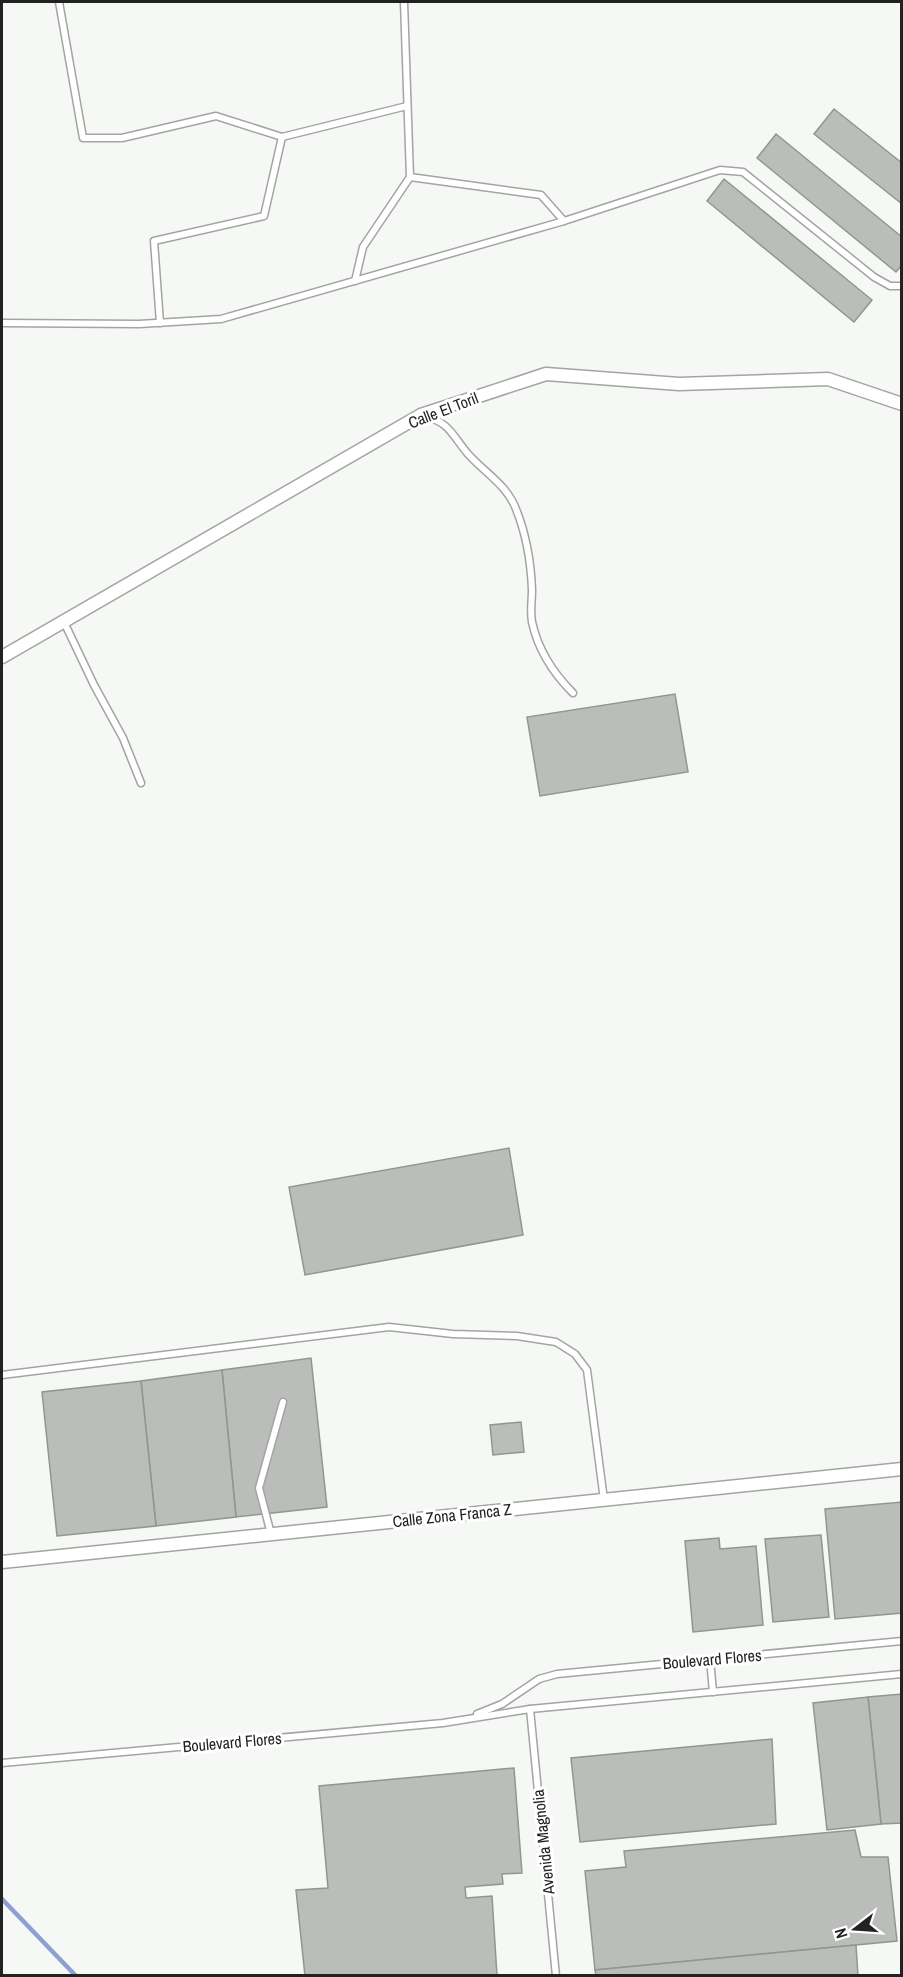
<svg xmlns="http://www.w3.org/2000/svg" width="903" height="1977" viewBox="0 0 903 1977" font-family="'Archivo Narrow',sans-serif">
<rect width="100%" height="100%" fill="#f5f8f4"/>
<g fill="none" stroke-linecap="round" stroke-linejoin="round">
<!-- stream -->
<polyline stroke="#8ca0d1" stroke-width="4.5" points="2,1899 76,1976"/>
</g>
<!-- building -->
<g fill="#babdba" stroke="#939592" stroke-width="1.5">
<polygon points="834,109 902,163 902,204 814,134"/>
<polygon points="776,134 902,237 902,265 896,272 757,158"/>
<polygon points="724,179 872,300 854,322 707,201"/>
<polygon points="675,694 688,772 540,796 527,717"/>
<polygon points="509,1148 523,1235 305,1275 289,1187"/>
<polygon points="311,1358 327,1507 236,1517 222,1370"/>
<polygon points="222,1370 236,1517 156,1526 141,1381"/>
<polygon points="141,1381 156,1526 57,1536 42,1392"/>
<polygon points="521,1422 524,1452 493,1455 490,1425"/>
<polygon points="902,1502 902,1613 835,1619 825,1509"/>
<polygon points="821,1535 829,1617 773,1622 765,1539"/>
<polygon points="719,1538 720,1549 756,1546 763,1625 693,1632 685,1541"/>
<polygon points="902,1694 902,1823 881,1824 868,1697"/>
<polygon points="868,1697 881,1824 827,1830 813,1703"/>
<polygon points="772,1739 776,1824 580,1842 571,1758"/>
<polygon points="514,1768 522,1873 502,1874 503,1884 465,1887 466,1898 492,1896 497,1976 305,1976 296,1890 328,1888 319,1786"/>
<polygon points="855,1830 861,1857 888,1857 897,1941 595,1970 585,1871 626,1867 624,1851"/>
<polygon points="856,1945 858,1976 596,1976 595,1970"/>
</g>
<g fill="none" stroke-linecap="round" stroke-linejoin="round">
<!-- lane casing -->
<g stroke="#a3a5a2" stroke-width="9">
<g id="lane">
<polyline points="59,2 83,138 122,138 216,116 282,137 407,106"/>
<polyline points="564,221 720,170 743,172 874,277 890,286 902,286"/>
<polyline points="355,281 363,247 410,177 404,2"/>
<polyline points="2,323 139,324 221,319 564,221 541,195 410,177"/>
<polyline points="160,323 154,241 264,216 282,137"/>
<path d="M425,416C450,423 452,435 468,454C484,472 507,485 516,509C526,534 531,564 532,590C532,601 530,611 532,622C538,650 554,674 573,693"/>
<polyline points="64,622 94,685 123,738 141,783"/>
<polyline points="2,1375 389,1327 453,1334 517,1336 556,1342 575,1354 587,1370 604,1500"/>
<polyline points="271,1534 259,1488 283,1402"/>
<polyline points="710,1659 713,1692"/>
<polyline points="530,1709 556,1976"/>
<polyline points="477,1714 502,1704 539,1679 557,1674 902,1641"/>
<polyline points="2,1763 443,1723 530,1709 902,1674"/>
</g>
</g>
<!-- street casing -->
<g stroke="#a3a5a2" stroke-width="15">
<g id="street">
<polyline points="2,657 421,415 546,374 679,384 828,379 902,404"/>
<polyline points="2,1562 902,1469"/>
</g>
</g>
<!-- lane -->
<use href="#lane" stroke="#fff" stroke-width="6"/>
<!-- street -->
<use href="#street" stroke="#fff" stroke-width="12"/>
</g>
<g text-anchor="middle" stroke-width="6" stroke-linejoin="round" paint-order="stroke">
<!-- street labels -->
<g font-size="16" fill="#212221" stroke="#fff">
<text transform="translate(443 410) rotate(-21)" y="6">Calle El Toril</text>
<text transform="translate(452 1515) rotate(-6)" y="6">Calle Zona Franca Z</text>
<text transform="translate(712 1659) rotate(-5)" y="6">Boulevard Flores</text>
<text transform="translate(232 1742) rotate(-5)" y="6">Boulevard Flores</text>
<text transform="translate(543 1842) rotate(-96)" y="6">Avenida Magnolia</text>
</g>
</g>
<!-- border -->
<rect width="903" height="1977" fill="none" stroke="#212221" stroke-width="6"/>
<!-- north arrow -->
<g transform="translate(855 1929) rotate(253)" stroke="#ffffff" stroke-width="4.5" paint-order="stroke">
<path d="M0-4.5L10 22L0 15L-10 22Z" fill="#212221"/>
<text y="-9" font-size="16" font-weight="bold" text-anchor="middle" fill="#212221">N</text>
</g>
</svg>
